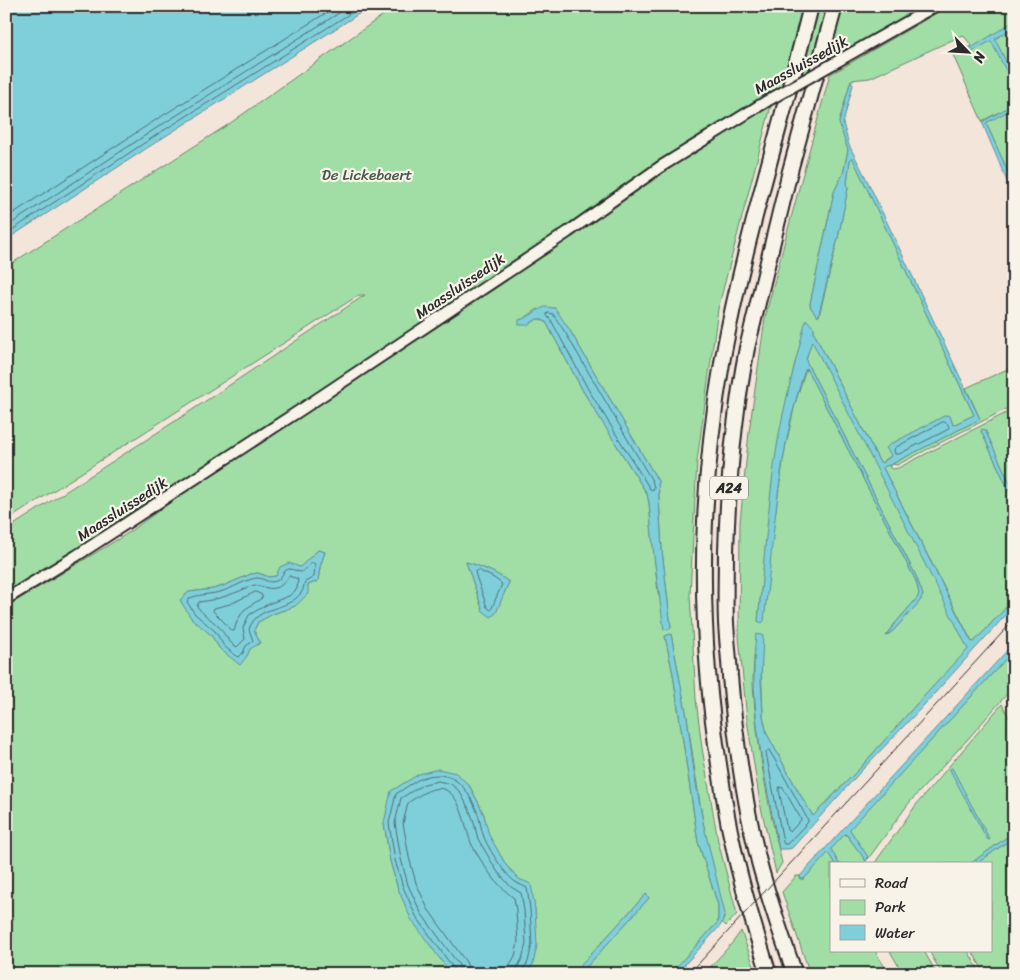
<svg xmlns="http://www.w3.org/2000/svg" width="1020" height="980" viewBox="0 0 1020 980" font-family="Sriracha,sans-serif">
<rect width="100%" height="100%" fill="#f4e5da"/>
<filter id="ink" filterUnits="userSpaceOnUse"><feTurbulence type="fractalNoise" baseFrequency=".02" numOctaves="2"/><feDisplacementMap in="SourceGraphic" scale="10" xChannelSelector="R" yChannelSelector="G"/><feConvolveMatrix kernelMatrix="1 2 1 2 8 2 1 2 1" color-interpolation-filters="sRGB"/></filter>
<g filter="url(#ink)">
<!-- green -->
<g fill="#a1dea5" stroke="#668468" fill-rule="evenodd">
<polygon points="396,6 925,6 849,50 847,48 755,102 687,143 638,176 584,217 447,308 88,544 6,593 6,530 180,418 365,295 359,295 6,521 6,267 229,124"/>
<path d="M939,6H1014V185L986,123L1000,115L999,112L982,121L953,55L972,46L963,35L870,78L851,80L839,122L848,150L843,174L834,192L810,304L811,308L819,316L838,238L848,188L847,183L850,160L852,156L974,415L953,425L950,416L891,455L890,457L884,460L882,463L879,461L814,333V328L795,363L792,376L778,443L772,485L758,621L759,622L785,449L795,404L806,368L916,581L919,593L918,597L893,626L886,636L893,631L920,601L923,595L916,576L807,363L806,359L812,340L948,606L968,647V650L913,708L861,767L813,816L798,791L767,734L763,716L761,661L755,648C754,660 753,671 753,683C756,742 768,806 782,863L776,873L760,803L747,720L739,637L740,522L749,432L765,318L785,240L830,74L840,69L942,10Z"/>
<path d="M771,106L718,309L697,461L690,594L696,699L702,748L718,841L737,914L726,926L722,922L724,918L703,822L695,772L687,717L671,634L665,636L673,674L698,842L718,905V922L670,974H580L649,898L646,894L573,974H526L533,964L535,909L519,879L506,865L488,835L484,815L479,804L469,785L384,823L390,861L398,889L432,947L451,974H6V607L125,535L182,494L556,246L588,224L655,175L758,111H761ZM538,309L569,329L658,481L662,550L671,628L658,593L649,503L647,494L583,391L546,322L540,319H537L533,322L519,320L523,319ZM318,550L325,552L320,567L318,581L308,585L295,606L273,614L258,622L254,630L247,656L220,649L211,635L180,600L189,592L213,589L223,586L251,574L258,573L269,577L276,576L300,567ZM466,562C483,567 495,572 509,582L504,593L483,611Z"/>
<polygon points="1014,366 1014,405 897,465 892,464 889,467 893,469 898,468 1014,409 1014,492 985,430 981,431 1014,501 1014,599 974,642 972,642 883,468 885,466 890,465 980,419 966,388"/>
<polygon points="1014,650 1014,686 967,740 909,803 868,859 868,857 849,829"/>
<polygon points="1002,704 1014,727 1014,832 970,864 874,864 916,805"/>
<polygon points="845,834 847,835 866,861 864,864 839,864 830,849"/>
<polygon points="1014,837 1014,970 1005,974 985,974 972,951 991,951 991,864 976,864"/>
<polygon points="828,852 835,864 831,864 831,951 875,951 889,974 810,974 782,892 796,876 800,876 800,878 804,879"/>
<polygon points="741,931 757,974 704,974 733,942"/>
<polygon points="890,951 924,951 937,974 903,974"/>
<polygon points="929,951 968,951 981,974 942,974"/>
</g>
<!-- water -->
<g fill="#7fcfdb" stroke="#5d8d95">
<polygon points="6,6 371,6 332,31 161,139 6,240"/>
<polygon points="1014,21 1014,27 995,39 1014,78 1014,86 991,41 968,54 966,53 965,52"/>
<path d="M851,80L853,85L843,123L849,145L867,180L980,419L890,465L885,466L883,468L971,641L974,642L1014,599V606L924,705L862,770L792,848L789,849H779C765,778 748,707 756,634L761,635L763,636L761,680L763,716L767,734L798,791L813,816L861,767L913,708L968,649L812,341L806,359L807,363L916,576L923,595L920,601L893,631L886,636L893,626L918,597L919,593L916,581L806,368C800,382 795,404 791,419C776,485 772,554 764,621L762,623L758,621C764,563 768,504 777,446C784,403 796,361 806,319L814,328V333L879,461L882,463L890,457L891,455L886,448L889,445L946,415L950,416L953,425L974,415L852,157L850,160L847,183L848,188L838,238L818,317L811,308L810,304L834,192L843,174L848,150L839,123Z"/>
<polygon points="1014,104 1014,108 986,123 1014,185 1014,198 982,122"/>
<path d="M545,307L555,308L569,329L658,481L662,550L671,628L664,630L654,557L649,503L647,494L583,391L546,322L540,319H537L528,325H519V320C529,318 536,310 545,307Z"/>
<polygon points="982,429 985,430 1014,492 1014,501 981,431"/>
<polygon points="318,550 325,552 320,567 318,581 308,585 308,594 295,606 273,614 258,622 254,630 260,643 250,649 247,656 240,665 220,649 211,635 191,618 180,600 189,592 213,589 223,586 251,574 258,573 269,577 276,576 280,567 289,563 300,567"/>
<path d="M466,562C483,567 495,572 509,582L496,613L491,617L483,611Z"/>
<polygon points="671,634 687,717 694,772 703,822 725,914 721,925 676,974 670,974 718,922 718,905 698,842 673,674 665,636"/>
<polygon points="1014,643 1014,650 850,829 850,830 868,857 867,860 866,861 847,835 845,834 831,849 839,864 835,864 828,853 804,879 801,879 800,876"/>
<polygon points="951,768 952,768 990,840 987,839 950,770"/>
<polygon points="438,769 456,773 469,785 479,804 484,815 489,835 506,865 519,879 531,884 535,909 537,945 533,964 526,974 451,974 411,919 398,889 390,861 384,823 391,791 419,774"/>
<polygon points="1014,832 1014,837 976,864 970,864"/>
<polygon points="646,894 649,898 580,974 573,974"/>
</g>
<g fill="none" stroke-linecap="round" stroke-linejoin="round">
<!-- shore -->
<g stroke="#4d6d71" stroke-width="1">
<polyline points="6,218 151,123 337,6"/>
<polyline points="6,227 155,129 350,6"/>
<polyline points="6,234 158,134 362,6"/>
<polygon points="549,313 553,314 565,332 652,481 654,487 653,490 650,489 588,389 551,320 547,316 547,314"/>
<polygon points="943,422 947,423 949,427 947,430 899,454 895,454 894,450 895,448"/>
<path d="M312,563H314L315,565L314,577L305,582C303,586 304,590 301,593C287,612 258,604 249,629L253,641L246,646L243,653L239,657L235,655L224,646L215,631L195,614L187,602C188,601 188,600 189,599C192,595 214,594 220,592C229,590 249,578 257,578C264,578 268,584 276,581C283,579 282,569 290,569C293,569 297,572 301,572Z"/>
<polygon points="478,570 494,578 502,584 491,610 487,607 476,576 475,572"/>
<path d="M289,576L298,579L297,589L289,596L268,604L249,615L243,628L245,639L237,647C228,643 225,633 218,626C211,619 202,614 197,606L199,602C221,599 233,594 254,585C259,585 262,587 267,588C278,590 284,584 289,576Z"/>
<polygon points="256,592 262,595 262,598 244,610 237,621 234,631 231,631 225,623 213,611 214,608 230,604"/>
<polygon points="769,750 775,760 808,820 808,822 787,844 784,844 783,842 766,753"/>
<polygon points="780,787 783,788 801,819 800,821 790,832 787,830 779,790"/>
<path d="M455,974L454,969L416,916L403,887L395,860L389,823L396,794C404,789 413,782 422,778C453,767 468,788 478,814C480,821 481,829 484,837C488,848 506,877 517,883C520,885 524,886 527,888L530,909L532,944L528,962L523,970L522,974"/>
<polyline points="461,974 459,965 421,913 408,885 401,859 395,823 401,798 424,784 438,781 451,784 460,792 469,809 473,819 478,839 497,871 511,887 521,893 524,910 526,944 522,959 517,968 516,974"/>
<path d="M469,974L468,967L466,962L428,909L416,883L409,857L403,823L408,803C418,796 434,784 446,790C463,799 465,830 472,845C483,865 496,885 514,898L516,910L518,943L515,956L509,966L508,974"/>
</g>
<!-- secondary casing -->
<g stroke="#2b2b2b" stroke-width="14">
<g id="secondary">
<polyline points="838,61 935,6"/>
<polyline points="6,599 76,556 302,409 568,232 660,167 767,101"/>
</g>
</g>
<!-- highway casing -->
<g stroke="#2b2b2b" stroke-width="18">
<g id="highway">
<path d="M769,974C755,930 741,885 732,840C727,819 724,798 721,777C698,638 698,496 723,357C745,238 782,123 811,6"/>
<path d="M795,974C782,937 769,900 759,862C744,801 735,738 730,676C729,658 727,640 726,623C725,599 726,575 726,551C728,483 734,415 747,348L790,171L835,6"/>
</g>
</g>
<!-- secondary -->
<use href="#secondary" stroke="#f7f3e8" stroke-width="10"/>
<!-- highway -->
<use href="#highway" stroke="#f7f3e8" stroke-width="14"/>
<!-- tram -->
<polyline stroke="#2b2b2b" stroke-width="1" points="689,974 1014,620"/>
<!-- secondary-bridge casing -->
<g stroke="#2b2b2b" stroke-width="14" stroke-linecap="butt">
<polyline id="secondary-bridge" points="767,101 838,61"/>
</g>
<!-- secondary-bridge -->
<use href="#secondary-bridge" stroke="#f7f3e8" stroke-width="10"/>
</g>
</g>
<g text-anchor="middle" stroke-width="4.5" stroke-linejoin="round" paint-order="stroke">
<!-- shield labels -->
<rect fill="#f7f3e8" stroke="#686764" stroke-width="1" x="710" y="476.5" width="38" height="23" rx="4"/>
<g font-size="14" font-weight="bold" fill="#2b2b2b">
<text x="729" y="493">A24</text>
</g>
<!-- street labels -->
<g font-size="15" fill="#2b2b2b" stroke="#f7f3e8">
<text transform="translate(801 65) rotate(-29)" y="5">Maassluissedijk</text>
<text transform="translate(460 286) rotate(-34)" y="5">Maassluissedijk</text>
<text transform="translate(122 509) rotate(-33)" y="5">Maassluissedijk</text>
</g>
<!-- park labels -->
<g font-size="15" fill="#48584a" stroke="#f7f3e8">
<text x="367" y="180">De Lickebaert</text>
</g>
</g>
<!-- margin -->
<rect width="1020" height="980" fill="none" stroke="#f7f3e8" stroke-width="25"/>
<rect x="12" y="12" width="995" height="955" fill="none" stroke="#2b2b2b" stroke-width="2" filter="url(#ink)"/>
<!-- legend -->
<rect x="830" y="862" width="162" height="90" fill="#f7f3e8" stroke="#a5a39c"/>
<rect x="840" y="879" width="25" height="8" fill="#f7f3e8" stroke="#a5a39c"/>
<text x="875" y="888" font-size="15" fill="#2b2b2b">Road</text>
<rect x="840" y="900" width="25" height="15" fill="#a1dea5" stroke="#a5a39c"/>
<text x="875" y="912" font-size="15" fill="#2b2b2b">Park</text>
<rect x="840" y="925" width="25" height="15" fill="#7fcfdb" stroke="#a5a39c"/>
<text x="875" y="938" font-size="15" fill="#2b2b2b">Water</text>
<!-- north arrow -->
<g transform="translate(968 52) rotate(115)" stroke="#f7f3e8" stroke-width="4" paint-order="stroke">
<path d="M0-4L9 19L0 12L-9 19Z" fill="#2b2b2b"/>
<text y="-8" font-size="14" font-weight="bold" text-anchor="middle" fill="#2b2b2b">N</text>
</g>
</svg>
